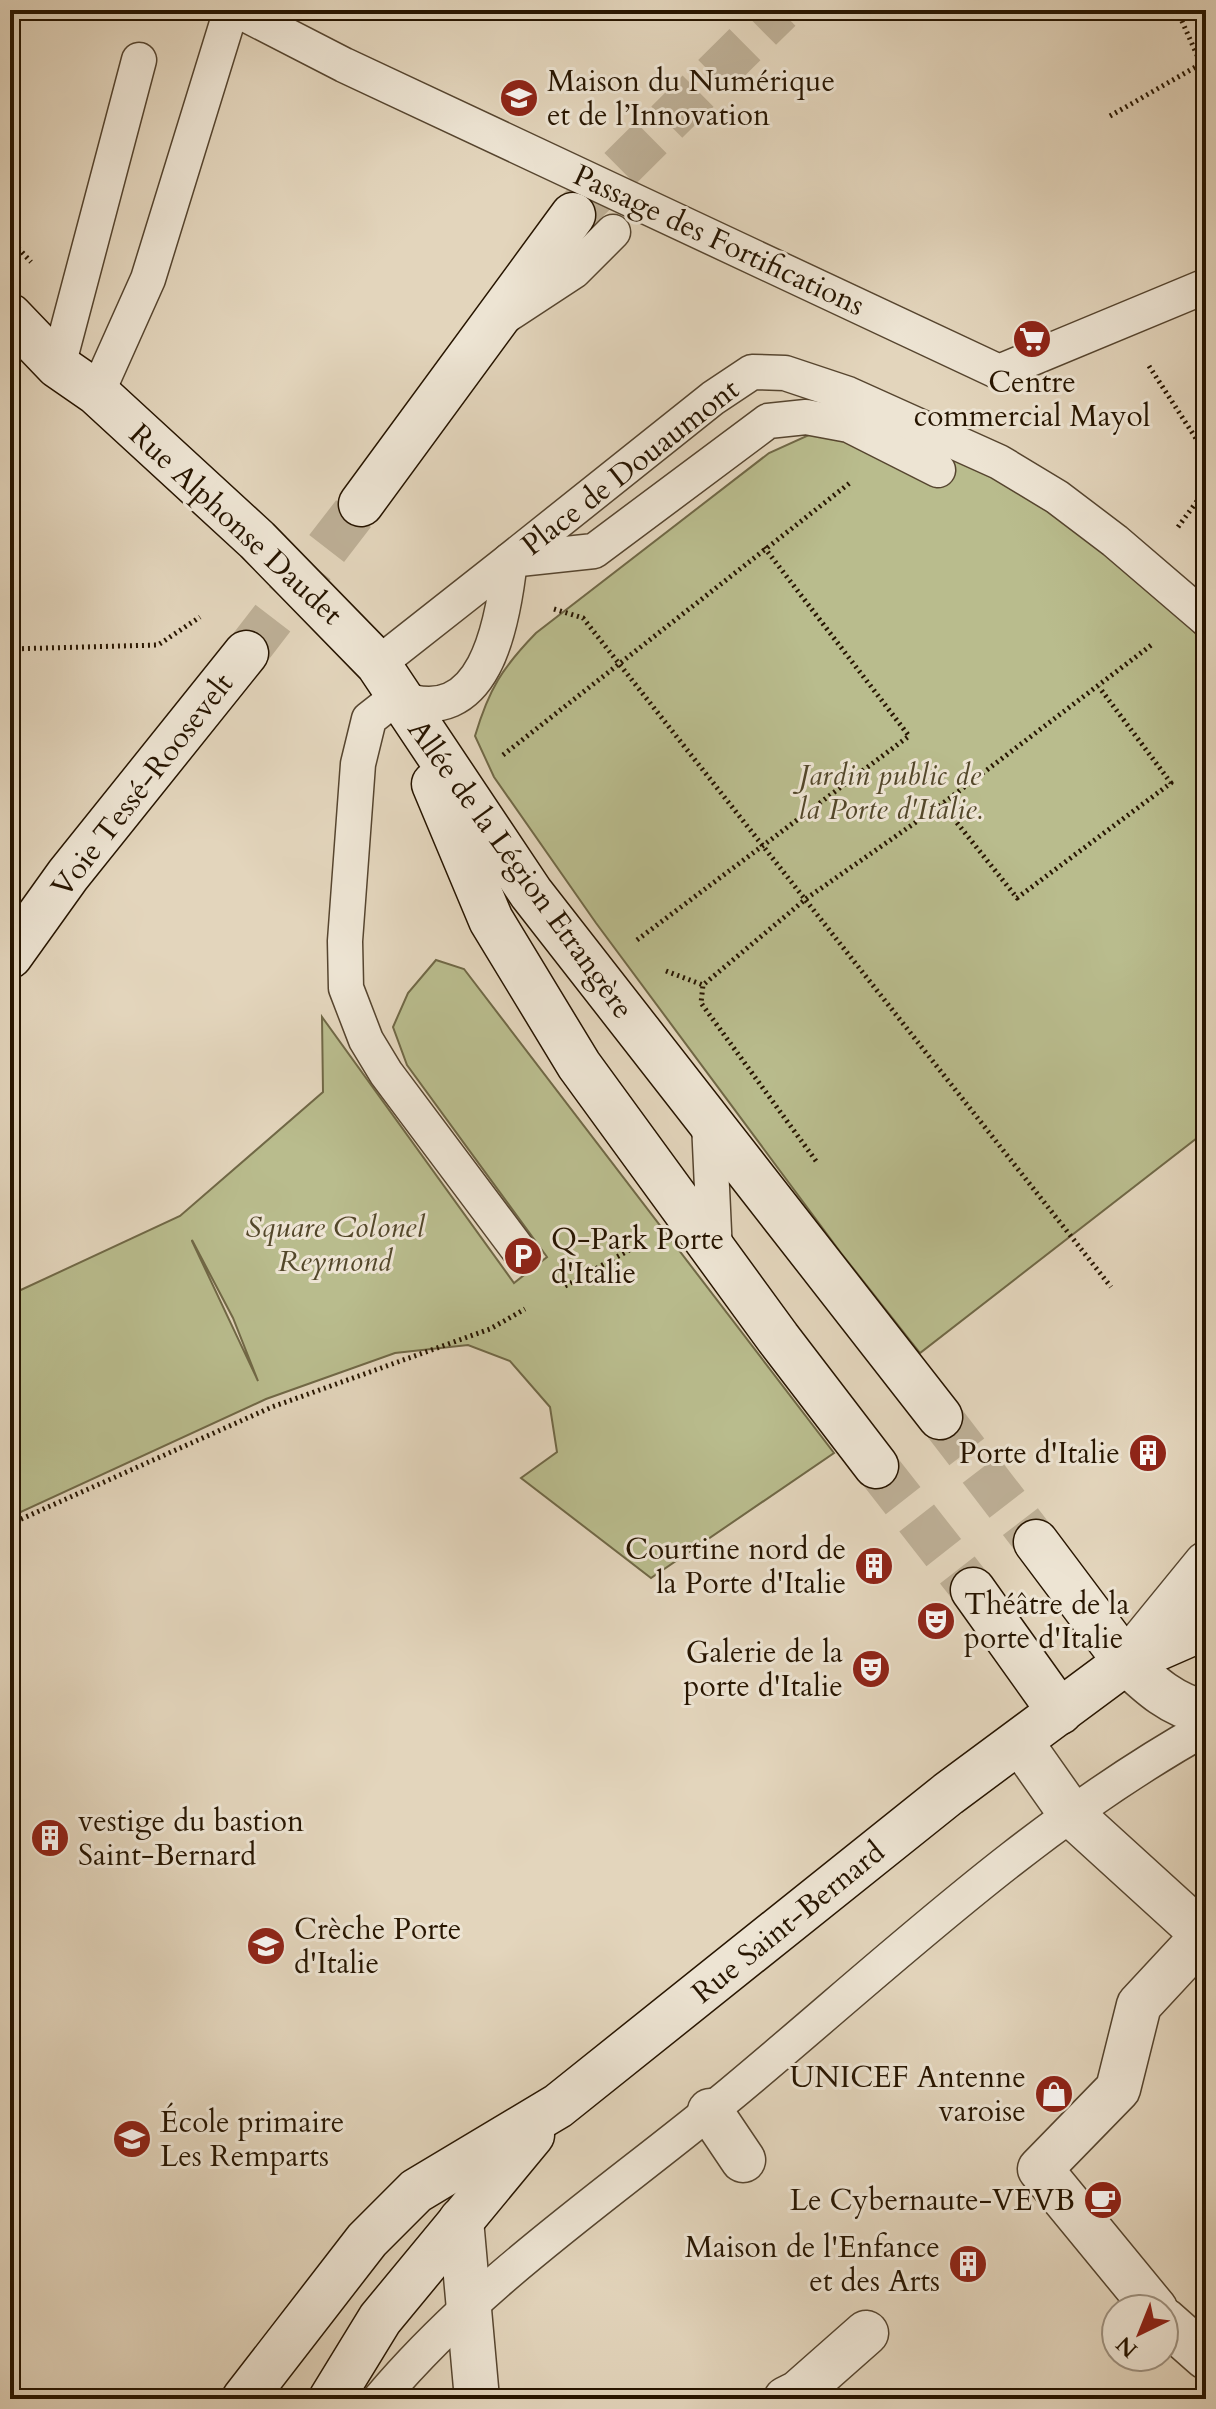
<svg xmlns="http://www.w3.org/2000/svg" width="1216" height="2409" viewBox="0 0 1216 2409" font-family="Cardo,serif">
<rect width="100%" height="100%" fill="#e3d5bc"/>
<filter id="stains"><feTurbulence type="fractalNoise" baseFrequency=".0025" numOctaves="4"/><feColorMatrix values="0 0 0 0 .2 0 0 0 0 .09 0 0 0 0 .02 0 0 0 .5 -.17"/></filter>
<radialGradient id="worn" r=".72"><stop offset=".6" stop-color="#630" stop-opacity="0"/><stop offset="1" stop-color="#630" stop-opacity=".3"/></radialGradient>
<!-- green -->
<g fill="#b9bc8d" stroke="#706846" stroke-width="2" fill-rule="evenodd">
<path d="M811,434L839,439L933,481L957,458C1051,505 1134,567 1206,644V1131L920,1353L841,1253L596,923L494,777L475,736C489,689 502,668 536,633L769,453Z"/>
<path d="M436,960L464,969L834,1453L651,1578L521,1478L557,1452L550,1407L510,1361L468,1345L395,1353L266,1399L10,1517V1295L180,1216L323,1092L322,1017L514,1283L547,1257L407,1065L393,1027L408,993ZM192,1240L233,1318L258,1381L192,1241Z"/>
</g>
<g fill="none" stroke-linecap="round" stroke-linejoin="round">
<!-- secondary-tunnel -->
<g stroke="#bdaf96" stroke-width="44" stroke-dasharray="44 22" stroke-linecap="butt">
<polyline points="573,215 780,10"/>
<polyline points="246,653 361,504"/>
<polyline points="940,1417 1036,1542"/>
<polyline points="876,1466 973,1590"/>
</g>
<!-- lane casing -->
<g stroke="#56452f" stroke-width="37">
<g id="lane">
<polyline points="237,10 344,65 999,372 1206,286"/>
<polyline points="507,315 574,271 613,232"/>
<polyline points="58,366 139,60"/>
<polyline points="97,393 148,279 231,10"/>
<polyline points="378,664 510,560 594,551 768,421 806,417 849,425 938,470"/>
<polyline points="709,1123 715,1253"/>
<path d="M523,1256L386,1073L366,1040L346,988L345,941L358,764L369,719L397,697C485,733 503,623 510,560L713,398L752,372L785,373L848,394L999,462L1057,497L1115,541L1206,619"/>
<path d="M380,2399C481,2279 611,2193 731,2094C885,1966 1030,1826 1206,1728"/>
</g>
</g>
<!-- street casing -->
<g stroke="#56452f" stroke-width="47">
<g id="street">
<path d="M1206,1564L1126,1662C1151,1686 1172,1705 1206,1713"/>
<polyline points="1021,1743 1071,1814 1206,1937"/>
<polyline points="710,2111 743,2160"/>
<polyline points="461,2220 477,2399"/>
<polyline points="1155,2309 1040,2169 1118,2089 1139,2005 1204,1935"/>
<polyline points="1164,2320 1206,2357"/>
<polyline points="786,2399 798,2393 866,2333"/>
</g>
</g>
<!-- secondary casing -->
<g stroke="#271500" stroke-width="47">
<g id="secondary">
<polyline points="10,316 58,366 97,393 257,540 378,664 531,893 940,1417"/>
<polyline points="361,504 573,215"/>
<polyline points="434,784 491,920 579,1065 778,1338 876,1466"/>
<polyline points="10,956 68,875 246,653"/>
<polyline points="1036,1542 1126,1662"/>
<polyline points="973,1590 1060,1712"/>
<polyline points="244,2399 367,2240 416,2191 558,2106 948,1794 1126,1662 1206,1627"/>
<polyline points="331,2399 380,2319 532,2135"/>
</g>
</g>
<!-- path -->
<g stroke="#271500" stroke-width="5" stroke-dasharray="2 4" stroke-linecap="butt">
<polyline points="1177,10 1201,64"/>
<polyline points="1110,116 1206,61"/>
<polyline points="10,239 31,262"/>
<polyline points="1149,366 1206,454"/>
<polyline points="1178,527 1206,489"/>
<polyline points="554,609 583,618 1111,1287"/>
<polyline points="10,649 158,645 200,617"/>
<polyline points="503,755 851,482"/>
<polyline points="942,804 1017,898 1171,783 1099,687"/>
<polyline points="637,940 909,736 764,547"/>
<polyline points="666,971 703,985"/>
<polyline points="816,1161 701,1003 703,985 807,898 942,804 1154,643"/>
<polyline points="565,1286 640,1244"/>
<polyline points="10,1524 272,1407 490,1329 525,1309"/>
</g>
<!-- lane -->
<use href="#lane" stroke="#ede4d3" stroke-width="34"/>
<!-- street -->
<use href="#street" stroke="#ede4d3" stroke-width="44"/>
<!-- secondary -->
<use href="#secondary" stroke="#ede4d3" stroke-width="44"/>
</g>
<!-- icons -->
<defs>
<g id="university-disc" transform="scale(2)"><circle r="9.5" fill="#8f2418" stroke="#ede4d3"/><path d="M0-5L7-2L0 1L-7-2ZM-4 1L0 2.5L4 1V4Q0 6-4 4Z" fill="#fff"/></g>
<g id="supermarket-disc" transform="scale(2)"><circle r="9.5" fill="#8f2418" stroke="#ede4d3"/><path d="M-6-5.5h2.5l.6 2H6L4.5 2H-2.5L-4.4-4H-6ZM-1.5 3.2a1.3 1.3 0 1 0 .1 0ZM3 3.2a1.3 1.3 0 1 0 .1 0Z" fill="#fff"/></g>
<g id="parking-disc" transform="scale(2)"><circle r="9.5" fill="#8f2418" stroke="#ede4d3"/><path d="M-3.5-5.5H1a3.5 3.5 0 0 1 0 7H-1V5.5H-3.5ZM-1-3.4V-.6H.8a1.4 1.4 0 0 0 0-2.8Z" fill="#fff"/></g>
<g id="building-disc" transform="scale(2)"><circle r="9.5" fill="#8f2418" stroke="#ede4d3"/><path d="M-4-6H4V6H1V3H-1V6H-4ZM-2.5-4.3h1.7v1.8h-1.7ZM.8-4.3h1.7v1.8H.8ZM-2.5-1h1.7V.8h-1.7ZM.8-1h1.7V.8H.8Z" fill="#fff"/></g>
<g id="theatre-disc" transform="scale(2)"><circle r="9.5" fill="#8f2418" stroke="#ede4d3"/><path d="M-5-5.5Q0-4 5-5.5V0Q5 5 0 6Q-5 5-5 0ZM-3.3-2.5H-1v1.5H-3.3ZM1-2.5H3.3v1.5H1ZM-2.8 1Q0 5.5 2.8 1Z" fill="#fff"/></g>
<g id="school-disc" transform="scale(2)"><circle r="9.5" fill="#8f2418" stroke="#ede4d3"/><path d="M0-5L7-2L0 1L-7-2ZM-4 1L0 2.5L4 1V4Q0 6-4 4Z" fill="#fff"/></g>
<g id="shop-disc" transform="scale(2)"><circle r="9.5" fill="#8f2418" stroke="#ede4d3"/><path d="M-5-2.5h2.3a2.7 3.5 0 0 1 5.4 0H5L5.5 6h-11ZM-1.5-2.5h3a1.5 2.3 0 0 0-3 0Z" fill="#fff"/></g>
<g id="cafe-disc" transform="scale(2)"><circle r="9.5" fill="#8f2418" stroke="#ede4d3"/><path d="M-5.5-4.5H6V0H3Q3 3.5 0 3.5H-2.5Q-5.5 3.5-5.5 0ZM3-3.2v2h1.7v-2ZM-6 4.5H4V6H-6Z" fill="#fff"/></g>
</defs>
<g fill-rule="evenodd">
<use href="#university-disc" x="519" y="98"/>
<use href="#supermarket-disc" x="1032" y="339"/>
<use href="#parking-disc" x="523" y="1256"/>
<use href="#building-disc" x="1148" y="1453"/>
<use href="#building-disc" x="874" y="1566"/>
<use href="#theatre-disc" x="936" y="1621"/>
<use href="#theatre-disc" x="871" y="1669"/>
<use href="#building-disc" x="50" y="1838"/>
<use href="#school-disc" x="266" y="1946"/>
<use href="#shop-disc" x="1054" y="2094"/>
<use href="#school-disc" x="132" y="2139"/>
<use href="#cafe-disc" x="1103" y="2200"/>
<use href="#building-disc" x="968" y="2264"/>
</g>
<g text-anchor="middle" stroke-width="6" stroke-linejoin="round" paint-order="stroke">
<!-- poi labels -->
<g font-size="30" fill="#271500" stroke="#ede4d3" text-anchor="start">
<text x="547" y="91">Maison du Numérique<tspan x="547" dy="34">et de l’Innovation</tspan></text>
<text x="1032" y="392" text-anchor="middle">Centre<tspan x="1032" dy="34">commercial Mayol</tspan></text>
<text x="551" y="1249">Q-Park Porte<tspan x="551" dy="34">d'Italie</tspan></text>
<text x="1120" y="1463" text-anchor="end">Porte d'Italie</text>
<text x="846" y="1559" text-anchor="end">Courtine nord de<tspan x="846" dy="34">la Porte d'Italie</tspan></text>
<text x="964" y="1614">Théâtre de la<tspan x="964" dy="34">porte d'Italie</tspan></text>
<text x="843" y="1662" text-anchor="end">Galerie de la<tspan x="843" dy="34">porte d'Italie</tspan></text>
<text x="78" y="1831">vestige du bastion<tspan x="78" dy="34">Saint-Bernard</tspan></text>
<text x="294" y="1939">Crèche Porte<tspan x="294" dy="34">d'Italie</tspan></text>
<text x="1026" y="2087" text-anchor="end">UNICEF Antenne<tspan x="1026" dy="34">varoise</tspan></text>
<text x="160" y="2132">École primaire<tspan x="160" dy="34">Les Remparts</tspan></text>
<text x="1075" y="2210" text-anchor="end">Le Cybernaute-VEVB</text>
<text x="940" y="2257" text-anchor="end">Maison de l'Enfance<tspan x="940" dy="34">et des Arts</tspan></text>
</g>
<!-- street labels -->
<g font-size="30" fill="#271500" stroke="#ede4d3">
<text transform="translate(719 240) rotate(25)" y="10">Passage des Fortifications</text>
<text transform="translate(630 467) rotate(-38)" y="10">Place de Douaumont</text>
<text transform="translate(236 524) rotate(43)" y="10">Rue Alphonse Daudet</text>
<text transform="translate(142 785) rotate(-52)" y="10">Voie Tessé-Roosevelt</text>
<text transform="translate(521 869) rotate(54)" y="10">Allée de la Légion Etrangère</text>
<text transform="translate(788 1922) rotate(-39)" y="10">Rue Saint-Bernard</text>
</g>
<!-- park labels -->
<g font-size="30" font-style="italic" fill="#53472a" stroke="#ede4d3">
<text x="890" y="785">Jardin public de<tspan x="890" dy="34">la Porte d'Italie.</tspan></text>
<text x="335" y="1237">Square Colonel<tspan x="335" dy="34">Reymond</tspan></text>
</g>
</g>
<!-- margin -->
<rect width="1216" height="2409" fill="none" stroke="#e3d5bc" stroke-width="40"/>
<rect x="12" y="12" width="1192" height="2385" fill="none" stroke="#271500" stroke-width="4"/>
<rect x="20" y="20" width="1176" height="2369" fill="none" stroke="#271500" stroke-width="2"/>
<!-- north arrow -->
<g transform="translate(1140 2333) rotate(223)"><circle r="38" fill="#ede4d3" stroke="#9e917f" stroke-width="2"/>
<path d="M0-6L14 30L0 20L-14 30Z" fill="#8f2418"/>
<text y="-12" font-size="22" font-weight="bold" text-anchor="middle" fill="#271500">N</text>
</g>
<rect width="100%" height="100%" filter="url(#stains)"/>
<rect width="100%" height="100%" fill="url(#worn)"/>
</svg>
